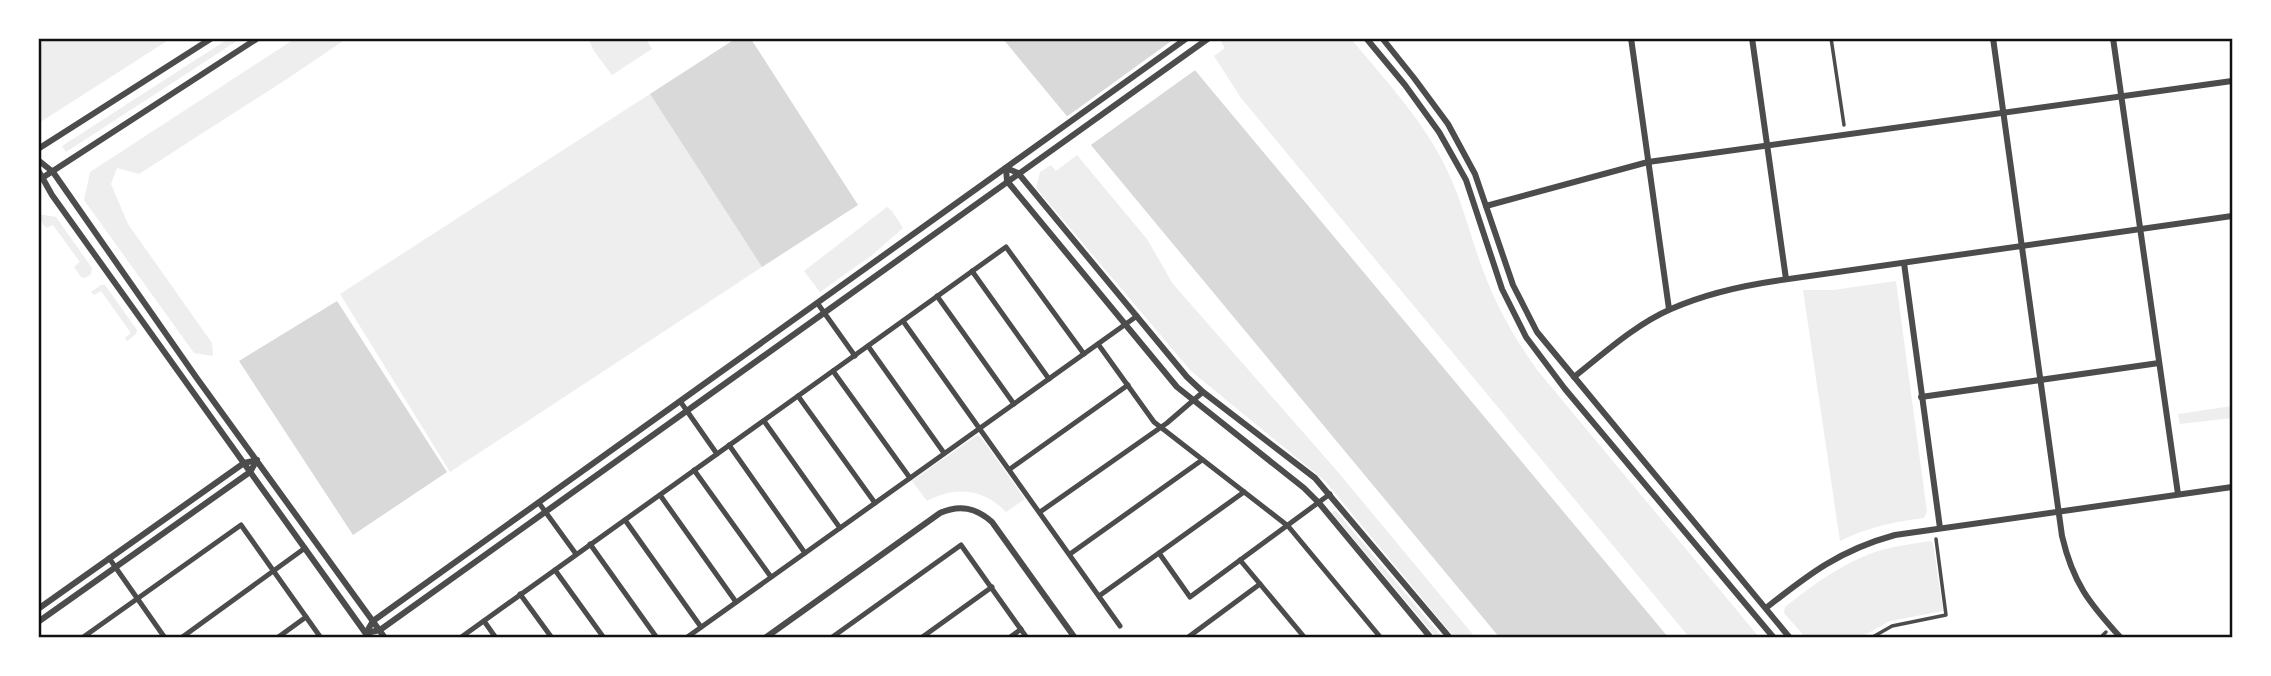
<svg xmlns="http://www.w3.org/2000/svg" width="2271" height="676" viewBox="0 0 2271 676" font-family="'DM Sans',sans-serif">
<rect width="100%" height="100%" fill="#fff"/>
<!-- green -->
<g fill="#eee">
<polygon points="39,38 170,38 170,39 39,123"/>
<polygon points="296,38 346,39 290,77 139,174 117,168 111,184 128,224 212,343 213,356 194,353 84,200 90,172"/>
<path d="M1226,38L1351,39C1386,81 1425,122 1448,172C1464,206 1472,243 1486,278C1499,311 1517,342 1538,371L1759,637H1689L1241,98L1214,56L1225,48L1221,42Z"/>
<polygon points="228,39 240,39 66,152 62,146"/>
<polygon points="588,39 646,39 652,49 612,75 594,51"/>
<polygon points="650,94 762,267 450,472 340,294"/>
<polygon points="1077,155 1147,239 1173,284 1338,472 1475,637 1454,637 1325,481 1191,371 1036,188 1040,172 1051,165 1056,171"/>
<polygon points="887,207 892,211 903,228 872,255 820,292 804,271"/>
<polygon points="38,214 56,217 92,268 91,274 85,278 81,277 74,267 80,262 53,225 46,228 39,218"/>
<path d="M1896,281L1927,512L1924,518C1895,522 1867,527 1840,541L1803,290H1833Z"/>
<polygon points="101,285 105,285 137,330 136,334 127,341 125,338 131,333 101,291 94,295 91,292"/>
<polygon points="2232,406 2232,418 2180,424 2178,414"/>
<path d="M976,436H980L1025,499L1006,512C983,488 955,486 927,501L912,481Z"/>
<polygon points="1333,511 1336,511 1442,637 1436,637 1332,513"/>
<path d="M1930,541L1933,543L1943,611L1890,621L1861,637H1805L1784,613L1785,607C1813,585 1841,564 1875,552C1893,546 1912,544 1930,541Z"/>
</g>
<!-- water -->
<g fill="#d9d9d9">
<polygon points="735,39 751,39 858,205 762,267 650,94"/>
<polygon points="1003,39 1169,39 1668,637 1499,637"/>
<polygon points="337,301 447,472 353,535 239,361"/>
</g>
<!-- pier -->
<polygon fill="#fff" points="1174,39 1198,68 1088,147 1065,118"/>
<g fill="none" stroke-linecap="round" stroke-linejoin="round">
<!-- pedestrian -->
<g stroke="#4c4c4c" stroke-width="3.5">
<polyline points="1831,38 1844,125"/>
<polyline points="1871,638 1892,626 1946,615 1936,539"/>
<polyline points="2100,638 2106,632"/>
</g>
<!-- minor -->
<g stroke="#4c4c4c" stroke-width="5">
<polyline points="972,271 1049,379"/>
<polyline points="937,296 1014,404"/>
<polyline points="818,304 855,356"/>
<polyline points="903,321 1120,626"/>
<polyline points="1098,344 1154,422 1288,526 1381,638"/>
<polyline points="868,346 944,453"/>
<polyline points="833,371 910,478"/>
<polyline points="798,396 875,503"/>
<polyline points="680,401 717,454"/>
<polyline points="764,421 840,528"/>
<polyline points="729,445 805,553"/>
<polyline points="1010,469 1128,385"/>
<polyline points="694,470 771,577"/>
<polyline points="660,495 736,602"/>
<polyline points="539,503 576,554"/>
<polyline points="1040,512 1167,423 1203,392"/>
<polyline points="625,520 701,627"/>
<polyline points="590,544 657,638"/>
<polyline points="1159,553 1190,597 1330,494"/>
<polyline points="1070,554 1202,460"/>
<polyline points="109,558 165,638"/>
<polyline points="1240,560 1305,638"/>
<polyline points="555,570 604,638"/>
<polyline points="520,594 552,638"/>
<polyline points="1099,596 1244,492"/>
<polyline points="484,621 496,638"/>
<polyline points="82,638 241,525 321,638"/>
<polyline points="181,638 305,548"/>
<polyline points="277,638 306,617"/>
<polyline points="460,638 1006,247 1084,354"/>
<polyline points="686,638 1137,316"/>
<polyline points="831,638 961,545 1027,638"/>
<polyline points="921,638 992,587"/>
<polyline points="1009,638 1021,629"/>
<polyline points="1187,638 1260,584"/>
</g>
<!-- tertiary -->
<g stroke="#4c4c4c" stroke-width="6">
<polyline points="1366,38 1405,85 1439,132 1466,180 1502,289 1526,337 1565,389 1774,638"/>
<polyline points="1382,38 1414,78 1448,124 1475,174 1513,285 1537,332 1790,638"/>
<polyline points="1631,38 1669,309"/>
<polyline points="1752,38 1786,279"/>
<path d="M1993,38L2062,536C2073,583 2089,603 2121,638"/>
<polyline points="2113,38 2178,494"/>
<polyline points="38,149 212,38"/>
<polyline points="38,160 53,172 196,377 385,638"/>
<polyline points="38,170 52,195 369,638"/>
<polyline points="39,180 258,38"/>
<polyline points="1486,206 1648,162 2232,81"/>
<polyline points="1904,263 1940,528"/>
<path d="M1574,377C1603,354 1636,324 1671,309C1703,295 1741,286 1775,281L2232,216"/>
<polyline points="1921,397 2159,363"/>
<path d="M1766,608C1809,574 1840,550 1895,535L2232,487"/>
<polyline points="38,609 244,463 257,460"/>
<polyline points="38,622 250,472 257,460"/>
<polyline points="366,633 380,630 1209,38"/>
<polyline points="366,633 373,621 1187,38"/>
<path d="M765,638L940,513C960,504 976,508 992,522L1075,638"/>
<polyline points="1431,638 1319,503 1304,488 1177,387 1007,181 1006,168 1018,173 1187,377 1203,392 1315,478 1450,638"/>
</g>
</g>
<!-- border -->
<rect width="2271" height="676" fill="none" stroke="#ffffff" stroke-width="80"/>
<rect x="40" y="40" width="2191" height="596" fill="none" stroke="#111" stroke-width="2.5"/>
</svg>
